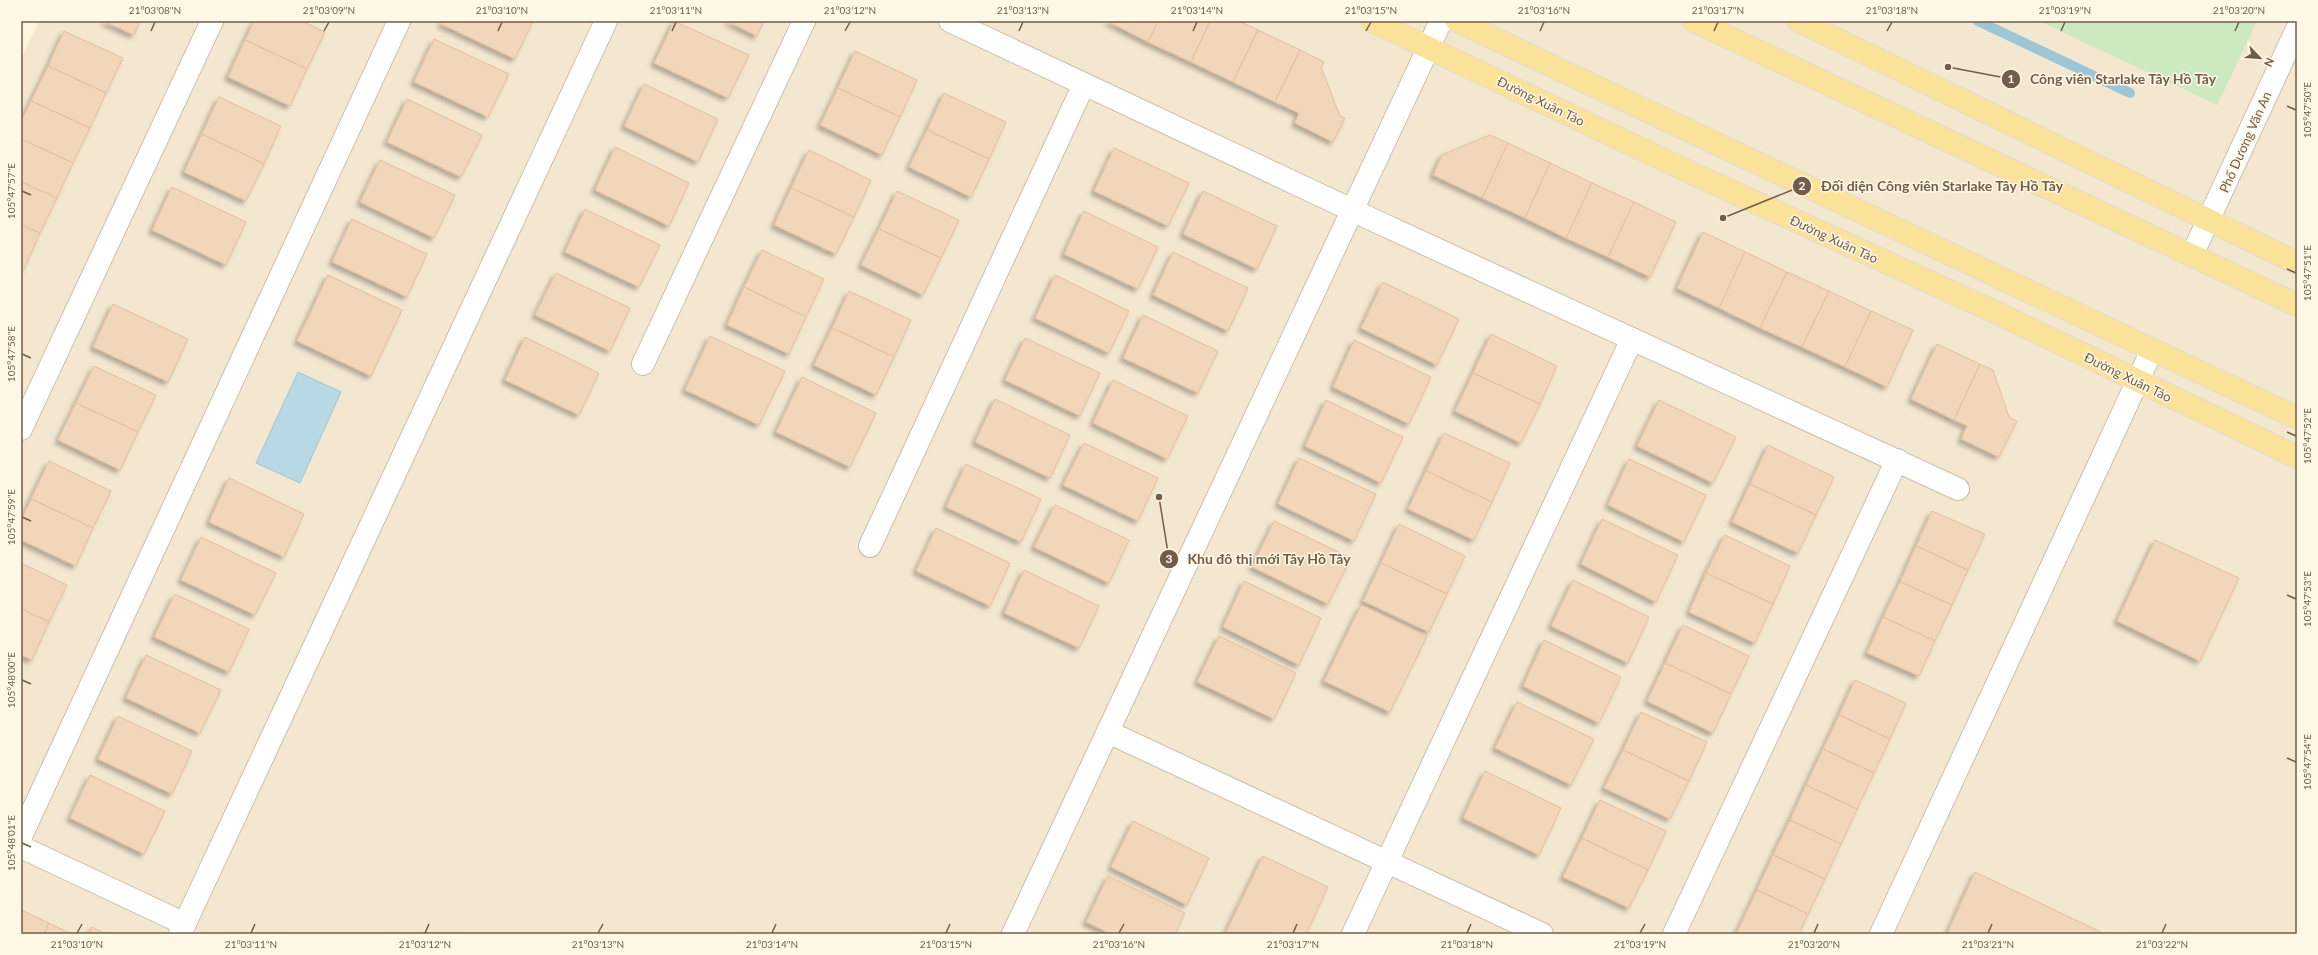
<svg xmlns="http://www.w3.org/2000/svg" width="2318" height="955" viewBox="0 0 2318 955" font-family="Lato,sans-serif">
<defs>
<filter id="shadow"><feDropShadow dx="-3.5" dy="3.5" stdDeviation="2" flood-color="#0004"/></filter>
</defs>
<rect width="100%" height="100%" fill="#fcf5e1"/>
<!-- residential -->
<polygon fill="#f4e7d0" points="39,21 2297,21 2297,934 21,934 21,59"/>
<!-- green -->
<polygon fill="#cce9c0" points="2039,21 2257,21 2217,105"/>
<!-- water -->
<polygon fill="#b6d9e5" stroke="#9cc7d7" points="298,372 341,392 300,483 256,463"/>
<g fill="none" stroke-linecap="round" stroke-linejoin="round">
<!-- stream -->
<polyline stroke="#9cc7d7" stroke-width="10" points="1978,21 2130,93"/>
</g>
<!-- building -->
<g fill="#f1d6b9" stroke="#e4be99" filter="url(#shadow)">
<polygon points="103,21 140,21 134,35"/>
<polygon points="254,21 302,21 325,32 307,69 245,40"/>
<polygon points="442,21 533,21 515,59 441,24"/>
<polygon points="674,21 749,55 728,98 654,63"/>
<polygon points="727,21 764,21 757,36"/>
<polygon points="1107,21 1158,21 1148,42"/>
<polygon points="1158,21 1210,21 1191,62 1148,42"/>
<polygon points="1210,21 1239,21 1258,30 1233,82 1191,62"/>
<polygon points="1258,30 1300,50 1275,102 1233,82"/>
<polygon points="64,31 123,58 106,93 48,66"/>
<polygon points="434,39 509,74 488,117 414,82"/>
<polygon points="245,40 307,69 290,106 228,77"/>
<polygon points="1300,50 1324,62 1321,67 1340,116 1345,118 1333,142 1295,123 1299,113 1275,102"/>
<polygon points="855,51 917,80 900,117 838,88"/>
<polygon points="48,66 106,93 90,128 31,101"/>
<polygon points="644,84 718,119 698,162 624,126"/>
<polygon points="838,88 900,117 882,155 820,125"/>
<polygon points="944,93 1006,122 989,159 927,130"/>
<polygon points="219,97 281,126 264,164 202,134"/>
<polygon points="407,99 482,135 461,177 387,142"/>
<polygon points="31,101 90,128 73,163 21,139 21,122"/>
<polygon points="927,130 989,159 971,197 909,167"/>
<polygon points="202,134 264,164 246,201 184,172"/>
<polygon points="1490,135 1508,143 1482,198 1433,175 1442,155"/>
<polygon points="21,139 73,163 57,198 21,182"/>
<polygon points="1508,143 1550,163 1525,218 1482,198"/>
<polygon points="615,147 689,183 669,226 595,190"/>
<polygon points="1114,148 1189,183 1168,226 1094,191"/>
<polygon points="809,150 871,180 854,217 791,188"/>
<polygon points="380,160 455,195 434,238 360,202"/>
<polygon points="1550,163 1592,183 1566,238 1525,218"/>
<polygon points="21,182 57,198 40,233 21,225"/>
<polygon points="1592,183 1634,202 1608,257 1566,238"/>
<polygon points="172,187 246,222 226,265 152,230"/>
<polygon points="791,188 854,217 836,254 774,225"/>
<polygon points="897,191 959,220 941,258 879,229"/>
<polygon points="1203,191 1277,226 1257,269 1183,234"/>
<polygon points="1634,202 1676,222 1650,277 1608,257"/>
<polygon points="585,209 660,245 639,287 565,252"/>
<polygon points="1084,211 1158,247 1138,289 1064,254"/>
<polygon points="352,219 427,254 407,297 332,262"/>
<polygon points="21,225 40,233 24,269 21,267"/>
<polygon points="879,229 941,258 923,295 861,265"/>
<polygon points="1703,232 1745,252 1719,308 1677,288"/>
<polygon points="762,250 824,279 806,317 744,287"/>
<polygon points="1173,252 1248,288 1228,331 1153,295"/>
<polygon points="1745,252 1787,272 1760,328 1719,308"/>
<polygon points="1787,272 1829,291 1802,347 1760,328"/>
<polygon points="556,273 630,308 610,351 535,315"/>
<polygon points="328,275 402,310 371,376 297,341"/>
<polygon points="1055,275 1129,311 1109,353 1035,318"/>
<polygon points="1383,282 1459,319 1437,365 1361,328"/>
<polygon points="744,287 806,317 789,354 727,325"/>
<polygon points="849,291 911,320 894,357 832,328"/>
<polygon points="1829,291 1871,311 1845,367 1802,347"/>
<polygon points="113,304 188,339 168,382 93,347"/>
<polygon points="1871,311 1913,330 1887,387 1845,367"/>
<polygon points="1143,315 1218,351 1198,393 1123,358"/>
<polygon points="832,328 894,357 876,395 814,365"/>
<polygon points="1491,334 1557,366 1540,404 1473,373"/>
<polygon points="710,336 785,371 759,425 685,390"/>
<polygon points="525,337 599,373 579,415 505,380"/>
<polygon points="1025,338 1100,373 1080,416 1005,380"/>
<polygon points="1354,340 1431,377 1409,424 1333,387"/>
<polygon points="1937,344 1980,364 1954,420 1911,399"/>
<polygon points="1980,364 1993,370 2009,417 2017,421 1999,457 1961,439 1967,426 1954,420"/>
<polygon points="94,366 156,395 138,432 76,403"/>
<polygon points="1473,373 1540,404 1521,443 1455,411"/>
<polygon points="802,377 876,413 850,467 776,432"/>
<polygon points="1113,380 1188,416 1167,459 1093,423"/>
<polygon points="995,399 1070,435 1050,478 975,442"/>
<polygon points="1326,400 1403,437 1381,483 1305,446"/>
<polygon points="1659,400 1736,437 1713,483 1637,446"/>
<polygon points="76,403 138,432 120,470 58,440"/>
<polygon points="1444,433 1510,463 1492,502 1426,471"/>
<polygon points="1084,443 1158,478 1138,521 1063,485"/>
<polygon points="1768,445 1834,477 1816,515 1750,484"/>
<polygon points="1299,458 1376,494 1354,541 1278,504"/>
<polygon points="1629,459 1706,495 1684,542 1608,505"/>
<polygon points="49,461 111,491 93,528 31,499"/>
<polygon points="966,464 1041,499 1021,542 946,507"/>
<polygon points="1426,471 1492,502 1474,540 1408,509"/>
<polygon points="229,478 304,514 284,557 209,522"/>
<polygon points="1750,484 1816,515 1798,553 1732,522"/>
<polygon points="31,499 93,528 76,566 21,540 21,521"/>
<polygon points="1055,505 1129,540 1109,583 1034,547"/>
<polygon points="1932,511 1985,534 1968,570 1916,546"/>
<polygon points="1602,519 1678,555 1656,602 1581,564"/>
<polygon points="1274,521 1351,558 1328,604 1252,567"/>
<polygon points="1399,524 1465,556 1447,594 1381,563"/>
<polygon points="936,528 1010,563 990,606 916,571"/>
<polygon points="1725,535 1790,566 1773,604 1706,573"/>
<polygon points="201,537 276,573 255,615 181,580"/>
<polygon points="2155,540 2239,578 2200,661 2117,621"/>
<polygon points="1916,546 1968,570 1952,605 1900,582"/>
<polygon points="21,563 67,585 49,622 21,609"/>
<polygon points="1381,563 1447,594 1429,632 1363,601"/>
<polygon points="1024,570 1099,606 1079,648 1004,613"/>
<polygon points="1706,573 1773,604 1755,643 1689,612"/>
<polygon points="1573,580 1649,617 1628,663 1551,626"/>
<polygon points="1244,581 1321,618 1299,665 1223,627"/>
<polygon points="1900,582 1952,605 1935,641 1883,617"/>
<polygon points="175,594 249,629 229,672 154,637"/>
<polygon points="1361,605 1427,636 1390,712 1324,681"/>
<polygon points="21,609 49,622 32,660 21,655"/>
<polygon points="1883,617 1935,641 1919,676 1867,653"/>
<polygon points="1683,625 1749,656 1731,694 1665,663"/>
<polygon points="1219,636 1296,673 1274,719 1197,682"/>
<polygon points="1544,640 1621,677 1599,723 1523,686"/>
<polygon points="146,655 221,690 200,733 126,698"/>
<polygon points="1665,663 1731,694 1713,733 1647,701"/>
<polygon points="1855,680 1906,703 1890,739 1839,715"/>
<polygon points="1517,702 1594,739 1571,785 1495,748"/>
<polygon points="1641,712 1707,742 1689,781 1623,750"/>
<polygon points="1839,715 1890,739 1874,773 1823,749"/>
<polygon points="118,716 192,751 172,794 98,759"/>
<polygon points="1823,749 1874,773 1857,809 1806,785"/>
<polygon points="1623,750 1689,781 1670,819 1604,788"/>
<polygon points="1485,771 1561,808 1539,855 1463,818"/>
<polygon points="90,775 165,811 144,854 70,818"/>
<polygon points="1806,785 1857,809 1841,844 1790,820"/>
<polygon points="1600,800 1666,831 1648,870 1582,838"/>
<polygon points="1790,820 1841,844 1825,879 1773,855"/>
<polygon points="1133,821 1209,858 1187,905 1111,867"/>
<polygon points="1582,838 1648,870 1629,908 1563,877"/>
<polygon points="1773,855 1825,879 1808,914 1757,890"/>
<polygon points="1263,856 1328,887 1306,934 1226,932"/>
<polygon points="1975,872 2105,934 1947,934"/>
<polygon points="1108,876 1185,913 1175,934 1111,934 1086,922"/>
<polygon points="1757,890 1808,914 1799,934 1736,934"/>
<polygon points="21,910 49,923 44,934 21,934"/>
<polygon points="49,923 72,934 44,934"/>
<polygon points="92,927 106,934 89,934"/>
</g>
<g fill="none" stroke-linecap="round" stroke-linejoin="round">
<!-- minor casing -->
<g stroke="#cdbda8" stroke-width="24">
<g id="minor">
<polyline points="950,21 1371,219 1958,489"/>
<polyline points="2192,255 2297,29"/>
<polyline points="643,364 804,21"/>
<polyline points="21,429 212,21"/>
<polyline points="870,546 1084,84"/>
<polyline points="1108,732 1542,934"/>
<polyline points="21,836 399,21"/>
<polyline points="21,847 185,924"/>
<polyline points="180,934 606,21"/>
<polyline points="1013,934 1441,21"/>
<polyline points="1353,934 1632,339"/>
<polyline points="1674,934 1897,460"/>
<polyline points="1881,934 2152,350"/>
</g>
</g>
<!-- major casing -->
<g stroke="#e0dbd7" stroke-width="24">
<g id="major">
<polyline points="1372,21 1698,176 1995,312 2297,457"/>
<polyline points="1457,21 2297,418"/>
<polyline points="1694,21 2297,305"/>
<polyline points="1799,21 2297,263"/>
</g>
</g>
<!-- minor -->
<use href="#minor" stroke="#fff" stroke-width="22"/>
<!-- major -->
<use href="#major" stroke="#fbe299" stroke-width="22"/>
</g>
<!-- ticks -->
<path fill="none" stroke="#735c48" stroke-width="1.5" d="M151,31L155,22M324,31L329,22M498,31L502,22M672,31L676,22M845,31L850,22M1019,31L1023,22M1193,31L1197,22M1366,31L1371,22M1540,31L1544,22M1714,31L1718,22M1887,31L1892,22M2061,31L2065,22M2235,31L2239,22M2287,106L2296,110M22,191L31,195M2287,269L2296,273M22,354L31,358M2287,432L2296,436M22,517L31,521M2287,595L2296,599M22,680L31,684M2287,758L2296,762M22,843L31,847M77,933L82,924M251,933L255,924M425,933L429,924M598,933L603,924M772,933L776,924M946,933L950,924M1119,933L1124,924M1293,933L1297,924M1467,933L1471,924M1640,933L1645,924M1814,933L1818,924M1988,933L1992,924M2162,933L2166,924"/>
<g text-anchor="middle" stroke-width="3" stroke-linejoin="round" paint-order="stroke">
<!-- street labels -->
<g font-size="13" fill="#735c48" stroke="#fff8e7">
<text transform="translate(1541 101) rotate(26)" y="5">Đường Xuân Tảo</text>
<text transform="translate(2245 142) rotate(-66)" y="5">Phố Dương Văn An</text>
<text transform="translate(1834 239) rotate(25)" y="5">Đường Xuân Tảo</text>
<text transform="translate(2128 377) rotate(26)" y="5">Đường Xuân Tảo</text>
</g>
</g>
<!-- callouts -->
<path fill="none" stroke="#735c48" stroke-width="1.5" d="M1948 67L2011 79M1723 218L1802 186M1159 497L1169 559"/>
<g fill="#735c48" stroke="#fff8e7" stroke-width="1.5">
<circle cx="1948" cy="67" r="4"/>
<circle cx="1723" cy="218" r="4"/>
<circle cx="1159" cy="497" r="4"/>
<circle cx="2011" cy="79" r="10"/>
<circle cx="1802" cy="186" r="10"/>
<circle cx="1169" cy="559" r="10"/>
</g>
<g font-size="12" text-anchor="middle" font-weight="bold" fill="#fff">
<text x="2011" y="83">1</text>
<text x="1802" y="190">2</text>
<text x="1169" y="563">3</text>
</g>
<g font-size="14" text-anchor="middle" font-weight="bold" fill="#735c48" stroke="#fff8e7" stroke-width="3" stroke-linejoin="round" paint-order="stroke">
<text x="2123" y="84">Công viên Starlake Tây Hồ Tây</text>
<text x="1942" y="191">Đối diện Công viên Starlake Tây Hồ Tây</text>
<text x="1269" y="564">Khu đô thị mới Tây Hồ Tây</text>
</g>
<!-- border -->
<rect width="2318" height="955" fill="none" stroke="#fff8e7" stroke-width="44"/>
<!-- north arrow -->
<g transform="translate(2260 58) rotate(115)" stroke="#fff8e7" stroke-width="3" paint-order="stroke">
<path d="M0-3L7 15L0 10L-7 15Z" fill="#735c48"/>
<text y="-6" font-size="11" font-weight="bold" text-anchor="middle" fill="#735c48">N</text>
</g>
<rect x="22" y="22" width="2274" height="911" fill="none" stroke="#735c48" stroke-width="1.5"/>
<g font-size="10" text-anchor="middle" fill="#735c48">
<text x="155" y="14">21°03'08"N</text>
<text x="329" y="14">21°03'09"N</text>
<text x="502" y="14">21°03'10"N</text>
<text x="676" y="14">21°03'11"N</text>
<text x="850" y="14">21°03'12"N</text>
<text x="1023" y="14">21°03'13"N</text>
<text x="1197" y="14">21°03'14"N</text>
<text x="1371" y="14">21°03'15"N</text>
<text x="1544" y="14">21°03'16"N</text>
<text x="1718" y="14">21°03'17"N</text>
<text x="1892" y="14">21°03'18"N</text>
<text x="2065" y="14">21°03'19"N</text>
<text x="2239" y="14">21°03'20"N</text>
<text transform="translate(2307 110) rotate(-90)" y="4">105°47'50"E</text>
<text transform="translate(11 191) rotate(-90)" y="4">105°47'57"E</text>
<text transform="translate(2307 273) rotate(-90)" y="4">105°47'51"E</text>
<text transform="translate(11 354) rotate(-90)" y="4">105°47'58"E</text>
<text transform="translate(2307 436) rotate(-90)" y="4">105°47'52"E</text>
<text transform="translate(11 517) rotate(-90)" y="4">105°47'59"E</text>
<text transform="translate(2307 599) rotate(-90)" y="4">105°47'53"E</text>
<text transform="translate(11 680) rotate(-90)" y="4">105°48'00"E</text>
<text transform="translate(2307 762) rotate(-90)" y="4">105°47'54"E</text>
<text transform="translate(11 843) rotate(-90)" y="4">105°48'01"E</text>
<text x="77" y="948">21°03'10"N</text>
<text x="251" y="948">21°03'11"N</text>
<text x="425" y="948">21°03'12"N</text>
<text x="598" y="948">21°03'13"N</text>
<text x="772" y="948">21°03'14"N</text>
<text x="946" y="948">21°03'15"N</text>
<text x="1119" y="948">21°03'16"N</text>
<text x="1293" y="948">21°03'17"N</text>
<text x="1467" y="948">21°03'18"N</text>
<text x="1640" y="948">21°03'19"N</text>
<text x="1814" y="948">21°03'20"N</text>
<text x="1988" y="948">21°03'21"N</text>
<text x="2162" y="948">21°03'22"N</text>
</g>
</svg>
